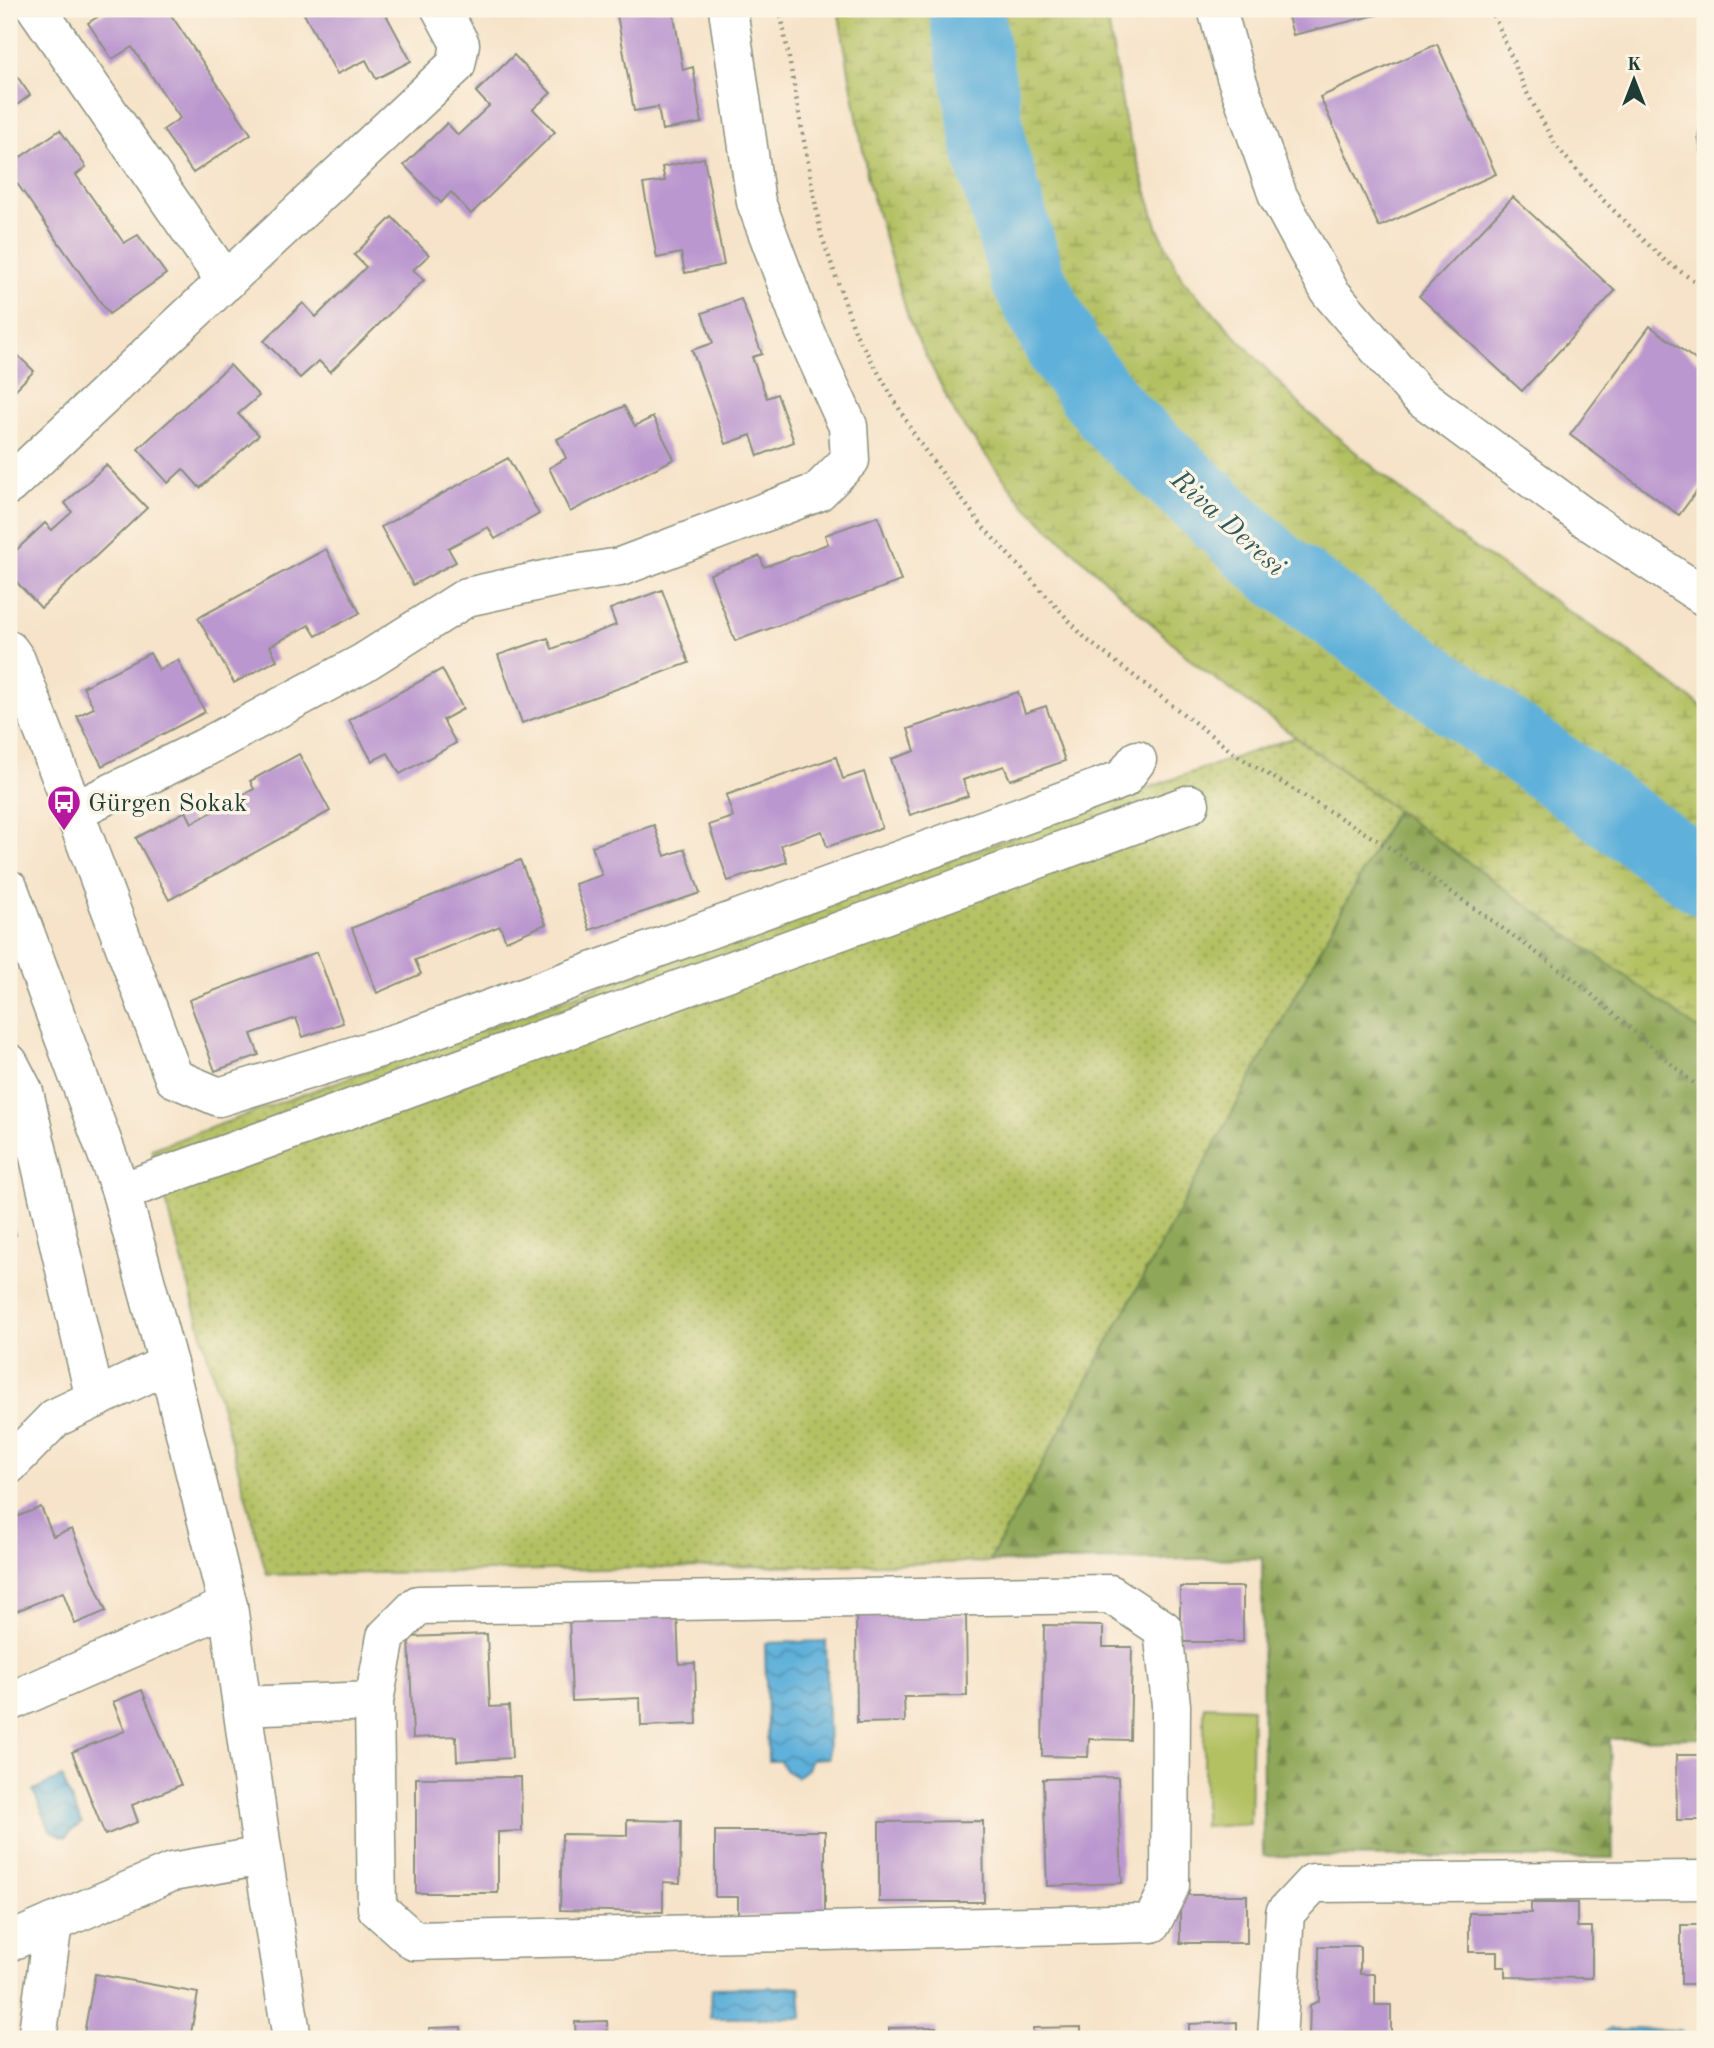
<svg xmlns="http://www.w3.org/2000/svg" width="1714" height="2048" viewBox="0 0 1714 2048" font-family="'Old Standard TT',serif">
<defs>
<pattern id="grass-dots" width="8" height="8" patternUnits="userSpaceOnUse" patternTransform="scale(1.75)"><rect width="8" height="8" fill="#b4c163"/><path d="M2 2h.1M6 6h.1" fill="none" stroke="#929e52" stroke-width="1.8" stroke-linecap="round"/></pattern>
<pattern id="forest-firs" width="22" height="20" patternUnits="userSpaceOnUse" patternTransform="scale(1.75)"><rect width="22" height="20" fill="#8fa759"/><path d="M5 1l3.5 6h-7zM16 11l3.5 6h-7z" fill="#74894a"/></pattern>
<pattern id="wetland-marsh" width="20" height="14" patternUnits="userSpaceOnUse" patternTransform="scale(1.75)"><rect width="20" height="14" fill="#b4c163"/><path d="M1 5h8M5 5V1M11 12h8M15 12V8" fill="none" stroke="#929e52"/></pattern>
<pattern id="water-waves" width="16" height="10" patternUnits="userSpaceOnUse" patternTransform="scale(1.75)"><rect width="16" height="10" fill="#5fb0da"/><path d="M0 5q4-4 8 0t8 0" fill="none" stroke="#4e90b2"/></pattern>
</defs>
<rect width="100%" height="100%" fill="#fcf5e5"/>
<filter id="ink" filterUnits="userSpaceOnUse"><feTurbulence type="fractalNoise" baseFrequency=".0143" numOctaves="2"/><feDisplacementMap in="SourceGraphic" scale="14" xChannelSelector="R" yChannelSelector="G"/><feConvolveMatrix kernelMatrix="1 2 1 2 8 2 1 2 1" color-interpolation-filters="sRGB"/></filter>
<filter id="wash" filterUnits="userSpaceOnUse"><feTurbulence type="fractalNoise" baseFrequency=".00686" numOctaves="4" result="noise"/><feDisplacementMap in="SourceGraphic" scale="28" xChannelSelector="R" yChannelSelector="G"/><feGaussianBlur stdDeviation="1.57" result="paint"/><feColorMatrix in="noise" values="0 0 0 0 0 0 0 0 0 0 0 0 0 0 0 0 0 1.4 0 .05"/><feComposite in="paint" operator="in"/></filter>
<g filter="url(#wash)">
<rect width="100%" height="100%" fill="#f6e3c9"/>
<!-- grass -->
<polygon fill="url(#grass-dots)" stroke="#6a7f4c" stroke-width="2" points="1295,737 1396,810 989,1562 267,1575 152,1149 1190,773"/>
<!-- forest -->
<polygon fill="url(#forest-firs)" stroke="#577246" stroke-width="2" points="1396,810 1705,1034 1705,1738 1610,1739 1613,1858 1263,1856 1262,1558 989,1562"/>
<!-- wetland -->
<polygon fill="url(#wetland-marsh)" stroke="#6a7f4c" stroke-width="2" points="838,9 1106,9 1125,121 1158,229 1182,279 1305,410 1449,530 1630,653 1705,709 1705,1034 1195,664 1024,505 958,419 910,324 869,185"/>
<!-- pitch -->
<polygon fill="#b4c163" stroke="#6a7f4c" stroke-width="2" points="1204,1706 1252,1708 1250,1824 1204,1827"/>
<!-- water -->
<g fill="url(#water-waves)" stroke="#3f7687" stroke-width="2">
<polygon points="826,1641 829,1758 811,1759 807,1769 797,1777 785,1770 780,1761 768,1761 765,1643"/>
<polygon points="62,1777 81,1823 65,1837 50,1830 33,1790"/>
<polygon points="800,1987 802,2018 710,2018 712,1988"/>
<polygon points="1610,2029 1679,2030 1691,2039 1595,2039"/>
</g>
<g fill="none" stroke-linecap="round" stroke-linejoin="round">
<!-- river -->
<polyline stroke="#5fb0da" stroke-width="75" points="966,9 991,154 1028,279 1065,352 1116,419 1276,568 1705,879"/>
</g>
<g id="blocks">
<!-- building -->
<g fill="#bb97cf">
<polygon points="110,9 167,9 251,134 193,173 163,130 180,118 132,47 112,59 88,23"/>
<polygon points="308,9 383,9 411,61 376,79 366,60 337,74 303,12"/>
<polygon points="616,9 673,9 683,70 693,67 702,123 662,130 658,107 634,111"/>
<polygon points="1286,9 1397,9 1397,10 1293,35"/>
<polygon points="1437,44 1496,174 1379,227 1320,97"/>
<polygon points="514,55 551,93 533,109 555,132 471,214 451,192 441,203 404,165 447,123 458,135 489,106 476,92"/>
<polygon points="9,65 30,95 9,111"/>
<polygon points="1705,113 1705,159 1701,153 1698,136 1702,118"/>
<polygon points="60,130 86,167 76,175 124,243 138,235 166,274 109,314 9,172 9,165"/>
<polygon points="704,158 724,265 685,273 681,253 657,258 643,184 665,181 662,167"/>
<polygon points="1513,197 1615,291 1522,391 1419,296"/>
<polygon points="392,217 429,255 413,270 424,280 330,372 319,361 300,378 264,341 303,303 316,317 366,267 354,255"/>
<polygon points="741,299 762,354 752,357 767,398 777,394 794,442 758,456 751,435 726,444 692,350 713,343 702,313"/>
<polygon points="1650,326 1705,367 1705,480 1679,515 1570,435"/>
<polygon points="9,347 34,371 9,396"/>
<polygon points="230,365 259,396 238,414 259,435 200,488 183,469 168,483 138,449"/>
<polygon points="624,406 635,426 653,417 674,459 570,512 549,468 566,458 557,439"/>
<polygon points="508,458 539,514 495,539 488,527 448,548 456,562 413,585 381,527"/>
<polygon points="106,465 147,508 41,608 9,574 9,557 45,523 52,530 72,512 65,503"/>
<polygon points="878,516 901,581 735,641 710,574 760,556 764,567 828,544 825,535"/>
<polygon points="326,549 360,613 316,636 309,625 270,646 277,660 234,683 198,618"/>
<polygon points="662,590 689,663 522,723 498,655 548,638 552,649 616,625 610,609"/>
<polygon points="150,653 159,670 178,660 205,712 102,766 77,716 94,708 83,687"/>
<polygon points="442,669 463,709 443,720 456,743 400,774 388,753 372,761 349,720"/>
<polygon points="1018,692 1025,713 1046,706 1065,761 1010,780 1004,766 963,780 968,796 910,815 891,759 915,751 908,729"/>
<polygon points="299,754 330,811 169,900 136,838 186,811 192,823 254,789 250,781"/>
<polygon points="836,757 843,779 864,772 882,828 827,847 822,831 781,845 787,862 728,881 709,825 733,817 726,795"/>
<polygon points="654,825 665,856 685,849 700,893 590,930 575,884 602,875 592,846"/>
<polygon points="520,860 546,924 506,941 500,926 415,960 421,974 377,993 352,928"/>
<polygon points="317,952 343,1023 303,1037 296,1018 251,1034 259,1055 215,1071 189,1000"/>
<polygon points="9,1214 16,1235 9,1237"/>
<polygon points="41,1507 53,1536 72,1529 106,1611 75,1624 63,1592 9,1614 9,1520"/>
<rect x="1180" y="1587" width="63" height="55"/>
<polygon points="677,1612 679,1664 695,1663 697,1724 641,1726 640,1698 572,1701 569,1616"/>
<polygon points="966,1615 967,1696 904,1697 905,1722 857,1723 856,1616"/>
<polygon points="1044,1625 1103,1626 1103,1647 1132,1647 1130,1740 1089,1739 1088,1757 1042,1756"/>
<polygon points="487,1634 490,1707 509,1706 512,1758 457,1761 456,1736 413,1738 409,1637"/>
<polygon points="142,1690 181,1785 132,1805 138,1822 105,1835 72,1752 125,1731 113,1702"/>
<polygon points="1676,1755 1705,1755 1705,1820 1677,1820"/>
<polygon points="521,1777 522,1831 498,1832 498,1893 416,1893 416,1778"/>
<polygon points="1118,1777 1122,1883 1047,1886 1043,1779"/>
<polygon points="627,1820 681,1821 680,1883 663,1882 663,1912 560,1910 562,1834 627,1835"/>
<polygon points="983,1821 984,1902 879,1902 879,1822"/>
<polygon points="715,1831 825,1831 825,1916 738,1916 738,1897 715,1897"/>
<rect x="1180" y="1895" width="67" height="48"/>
<polygon points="1531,1903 1577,1903 1577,1927 1592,1927 1592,1978 1505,1977 1505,1967 1497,1967 1497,1952 1469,1952 1469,1913 1531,1913"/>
<polygon points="1699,1906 1705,1906 1705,1984 1681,1984 1681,1925 1699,1925"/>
<polygon points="1319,1946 1360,1946 1360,1974 1375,1974 1375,2005 1391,2005 1391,2039 1309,2039 1310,2005 1319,2001"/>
<polygon points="95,1974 198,1993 190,2039 83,2039"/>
<polygon points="607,2021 608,2039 576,2039 575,2022"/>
<polygon points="1237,2022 1237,2039 1189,2039 1189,2024"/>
<polygon points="461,2027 462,2039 430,2039 429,2028"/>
<polygon points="936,2027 937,2039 889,2039 889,2028"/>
<polygon points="1081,2027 1081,2039 1033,2039 1033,2028"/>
</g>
</g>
</g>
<g filter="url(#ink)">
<use href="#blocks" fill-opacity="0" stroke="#8a907e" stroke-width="2"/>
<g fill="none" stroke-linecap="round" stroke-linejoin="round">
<!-- minor casing -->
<g stroke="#8a907e" stroke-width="41">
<g id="minor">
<polyline points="37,9 226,282"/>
<polyline points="1217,9 1236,77 1278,196 1330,292 1417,394 1589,521 1705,597"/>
<polyline points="9,485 456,65 460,44 441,9"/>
<polyline points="9,650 16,660 74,811 204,748 363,663 467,597 562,576 620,567 818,492 850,460 848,426 804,330 756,202 728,9"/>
<polyline points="74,811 174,1078 219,1097 402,1041 1123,779 1137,760"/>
<polyline points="9,889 121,1192 168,1364 228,1606 263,1856 292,2039"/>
<polyline points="9,1063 24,1092 95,1399"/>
<polyline points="121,1192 1190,804"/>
<polyline points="9,1465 55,1418 168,1364"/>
<polyline points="9,1702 228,1606"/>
<polyline points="242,1706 374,1701 386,1637 418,1605 1110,1594 1163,1629 1171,1705 1170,1886 1152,1923 414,1941 377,1908 374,1701"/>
<polyline points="9,1942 172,1872 263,1856"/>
<polyline points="37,2039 53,1923"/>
<polyline points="1277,2039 1285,1913 1313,1883 1705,1880"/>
</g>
</g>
<!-- path -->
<g stroke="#8a907e" stroke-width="4.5" stroke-dasharray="2 5" stroke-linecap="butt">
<polyline points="780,9 821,234 856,334 918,441 983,527 1086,639 1238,756 1390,848 1576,981 1705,1093"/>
<polyline points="1491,9 1526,91 1556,146 1600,197 1663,259 1705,289"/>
</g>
<!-- minor -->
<use href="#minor" stroke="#fff" stroke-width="38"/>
</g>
</g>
<!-- icons -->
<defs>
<g id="bus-pin" transform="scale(1.75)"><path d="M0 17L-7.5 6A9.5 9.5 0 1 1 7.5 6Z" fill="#b5179e" stroke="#fcf5e5"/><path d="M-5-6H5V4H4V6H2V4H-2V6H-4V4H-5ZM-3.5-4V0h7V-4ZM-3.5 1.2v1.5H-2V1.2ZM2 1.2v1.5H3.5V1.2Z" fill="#fff"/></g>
</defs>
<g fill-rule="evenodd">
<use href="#bus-pin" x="64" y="802"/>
</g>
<g text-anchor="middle" stroke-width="7" stroke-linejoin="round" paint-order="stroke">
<!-- poi labels -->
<g font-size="26" fill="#1f3d34" stroke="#fcf5e5" text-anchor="start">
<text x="88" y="811">Gürgen Sokak</text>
</g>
<!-- water labels -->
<g font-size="28" font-style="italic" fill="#2f5a5e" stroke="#fcf5e5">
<text transform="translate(1229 522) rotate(42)" y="10">Riva Deresi</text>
</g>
</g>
<!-- margin -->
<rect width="1714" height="2048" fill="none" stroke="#fcf5e5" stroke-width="35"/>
<!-- north arrow -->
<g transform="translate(1634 80)" stroke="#fcf5e5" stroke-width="5" paint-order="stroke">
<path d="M0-5L12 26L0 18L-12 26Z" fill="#1f3d34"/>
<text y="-10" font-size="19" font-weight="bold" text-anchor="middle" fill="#1f3d34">K</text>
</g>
</svg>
